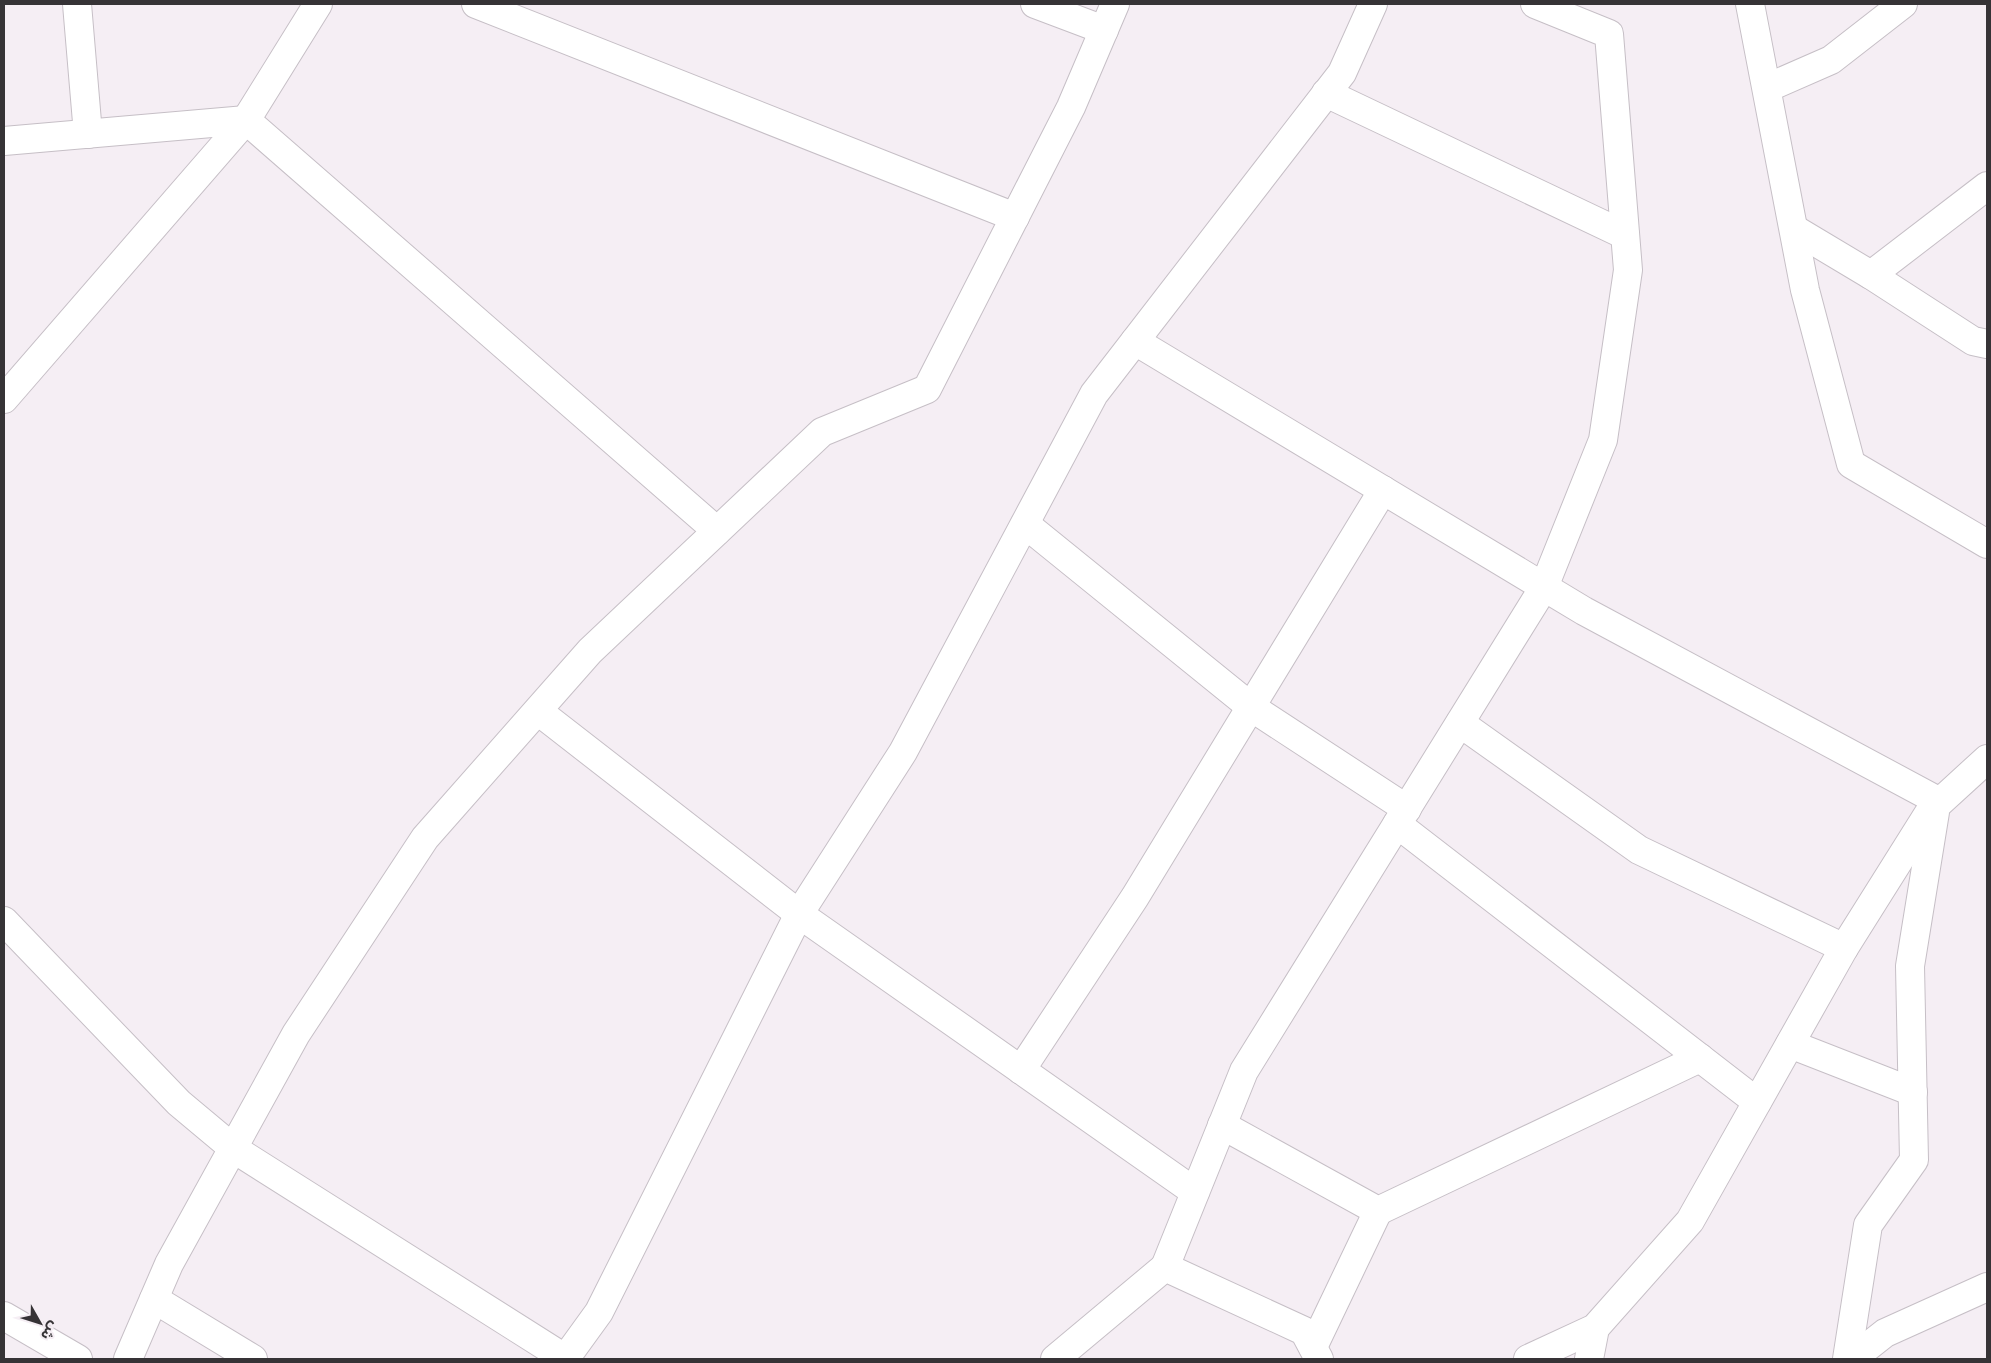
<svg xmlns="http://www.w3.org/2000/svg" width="1991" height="1363" viewBox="0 0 1991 1363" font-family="Montserrat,'Noto Sans Arabic',sans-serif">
<rect width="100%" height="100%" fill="#f5eef4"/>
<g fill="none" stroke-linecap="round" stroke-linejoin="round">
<!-- street casing -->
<g stroke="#c6bfc6" stroke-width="30">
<g id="street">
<polyline points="77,4 88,134"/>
<polyline points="476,4 1015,217"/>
<polyline points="1035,4 1104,30"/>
<polyline points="1750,4 1805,290 1851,464 1987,544"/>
<polyline points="1767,88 1831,60 1903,4"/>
<polyline points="1326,93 1625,235"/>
<polyline points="4,141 246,120 717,531"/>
<polyline points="1794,229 1871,275 1987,186"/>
<polyline points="1871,275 1973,341 1987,344"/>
<polyline points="1135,341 1584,611 1940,802 1987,759"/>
<polyline points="4,399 246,120 318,4"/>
<polyline points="1025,524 1251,707 1407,809"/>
<polyline points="538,711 799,914 1195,1192"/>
<polyline points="1460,723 1639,850 1844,948"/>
<polyline points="1397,824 1757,1102"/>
<polyline points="4,921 179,1103 234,1149 566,1359"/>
<polyline points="1790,1044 1913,1092"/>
<polyline points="1021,1070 1135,897 1383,490"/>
<polyline points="1222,1125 1378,1211 1700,1058"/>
<polyline points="1165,1267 1244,1071 1544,587 1603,440 1628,270 1609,34 1535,4"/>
<polyline points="154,1299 253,1359"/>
<polyline points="4,1316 78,1359"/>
<polyline points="1313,1347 1378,1211"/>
<polyline points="128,1359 169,1264 296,1034 425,838 590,651 822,432 927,389 1071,107 1115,4"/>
<polyline points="565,1359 599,1312 799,914 903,752 1094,394 1342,73 1373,4"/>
<polyline points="1055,1359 1165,1267 1304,1331 1319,1359"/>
<polyline points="1528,1359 1595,1328 1690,1221 1844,948 1937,800"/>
<polyline points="1589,1359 1595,1328"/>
<polyline points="1847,1359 1868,1225 1914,1160 1910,966 1935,812"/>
<polyline points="1852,1359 1885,1333 1987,1287"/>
</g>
</g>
<!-- street -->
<use href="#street" stroke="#fff" stroke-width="28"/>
</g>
<!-- border -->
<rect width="1991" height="1363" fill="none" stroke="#363336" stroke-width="10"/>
<!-- north arrow -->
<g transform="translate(40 1323) rotate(129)" stroke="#f5eef4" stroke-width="4" paint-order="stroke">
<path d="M0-4L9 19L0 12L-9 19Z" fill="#363336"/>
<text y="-8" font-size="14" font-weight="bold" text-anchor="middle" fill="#363336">ش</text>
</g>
</svg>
